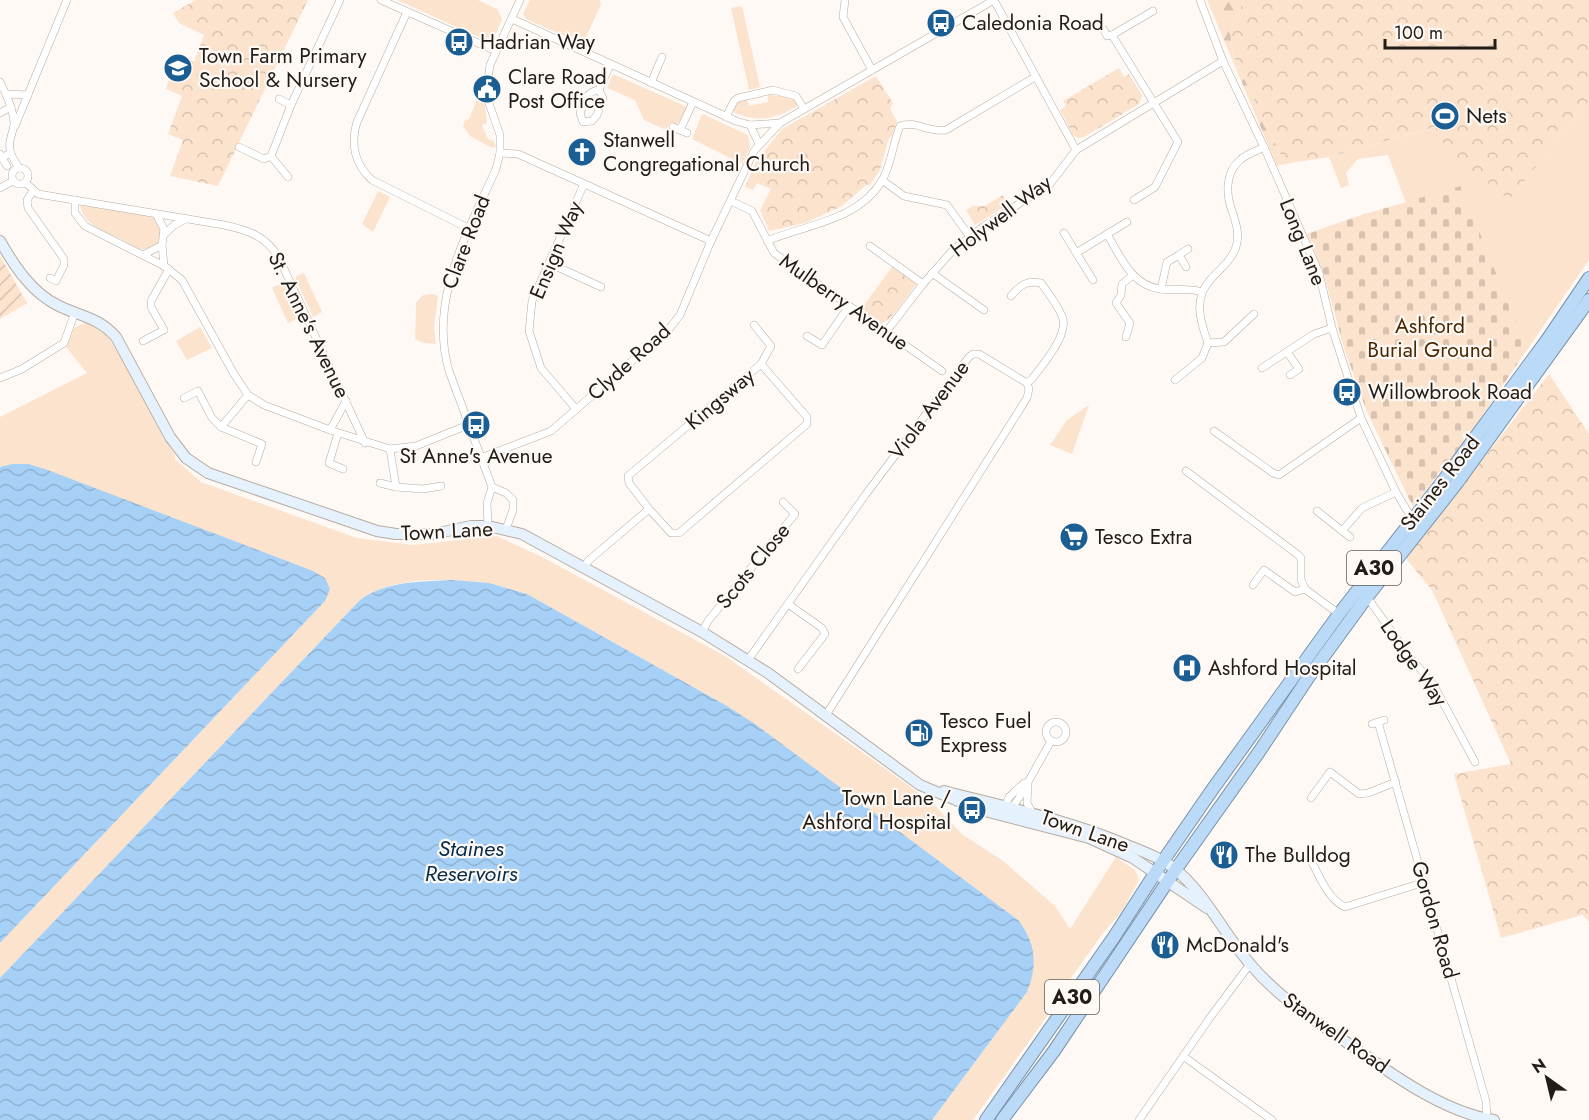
<svg xmlns="http://www.w3.org/2000/svg" width="1589" height="1120" viewBox="0 0 1589 1120" font-family="Jost,sans-serif">
<defs>
<pattern id="forest-firs" width="22" height="20" patternUnits="userSpaceOnUse" patternTransform="scale(1.5)"><rect width="22" height="20" fill="#fce3cd"/><path d="M5 1l3.5 6h-7zM16 11l3.5 6h-7z" fill="#d8c2af"/></pattern>
<pattern id="cemetery-stones" width="16" height="16" patternUnits="userSpaceOnUse" patternTransform="scale(1.5)"><rect width="16" height="16" fill="#fce3cd"/><path d="M2 7V4a2 2 0 0 1 4 0v3zM10 15v-3a2 2 0 0 1 4 0v3z" fill="#d8c2af"/></pattern>
<pattern id="park-crowns" width="20" height="18" patternUnits="userSpaceOnUse" patternTransform="scale(1.5)"><rect width="20" height="18" fill="#fce3cd"/><path d="M2 6a3 3 0 1 1 6 0M12 15a3 3 0 1 1 6 0" fill="none" stroke="#d8c2af"/></pattern>
<pattern id="garden-furrows" width="10" height="10" patternUnits="userSpaceOnUse" patternTransform="scale(1.5)"><rect width="10" height="10" fill="#fce3cd"/><path d="M-1 1l2-2M0 10L10 0M9 11l2-2" fill="none" stroke="#d8c2af"/></pattern>
<pattern id="water-waves" width="16" height="10" patternUnits="userSpaceOnUse" patternTransform="scale(1.5)"><rect width="16" height="10" fill="#a7d0f6"/><path d="M0 5q4-4 8 0t8 0" fill="none" stroke="#8fb2d2"/></pattern>
</defs>
<rect width="100%" height="100%" fill="#fef9f5"/>
<!-- grass -->
<g fill="#fce3cd">
<polygon points="397,0 478,0 497,9 502,19 492,43"/>
<polygon points="530,0 600,0 601,4 583,44 526,19 523,14"/>
<polygon points="742,6 760,87 749,90 731,8"/>
<polygon points="613,74 687,107 682,118 676,124 670,123 666,130 644,120 635,100 607,88"/>
<path d="M477,83H481C484,90 486,114 487,123L482,125L488,139L494,141L496,147L492,148L470,136L463,126L465,120L469,119L479,94L473,92Z"/>
<path d="M768,95L785,96L794,99L797,103V106C777,119 755,123 733,112C736,104 738,100 747,100L749,106L768,102Z"/>
<polygon points="1589,101 1589,260 1527,350 1461,187 1406,203 1388,155 1358,159 1346,173 1349,185 1341,188 1329,157 1436,127 1449,152 1509,200"/>
<polygon points="702,114 748,135 750,147 742,164 692,139"/>
<polygon points="378,191 390,197 373,232 362,224"/>
<path d="M80,204L151,216C161,224 162,231 158,243C152,247 148,250 140,249C134,248 128,243 123,240C106,232 82,225 80,204Z"/>
<polygon points="304,273 322,312 313,317 295,277"/>
<polygon points="284,282 300,317 288,323 272,288"/>
<polygon points="432,294 438,296 434,327 436,344 424,343 415,339 416,303 423,295"/>
<path d="M89,321L104,330L131,374L163,437L175,455V459L201,482L357,538L413,545L497,536L544,558L725,656L866,755L931,802L963,835L1002,860L1034,888L1055,906L1070,929L1116,857L1135,870L1139,880L1123,910L1103,933L1068,982L1070,984L973,1120H932L1027,992C1037,966 1036,943 1018,920L727,706L527,594C485,578 397,571 360,600L0,978V943L325,601L12,464L0,467V417L87,373L66,347L74,328Z"/>
<polygon points="200,327 212,348 187,360 176,341"/>
<polygon points="1089,405 1072,454 1050,445 1067,420"/>
</g>
<!-- forest -->
<path fill="url(#forest-firs)" d="M1207,0H1244C1232,26 1227,28 1234,57L1285,164L1277,166Z"/>
<!-- cemetery -->
<polygon fill="url(#cemetery-stones)" points="1461,186 1527,350 1472,430 1462,434 1464,441 1413,507 1367,412 1344,348 1324,275 1307,234 1358,216"/>
<!-- park -->
<g fill="url(#park-crowns)">
<polygon points="196,0 308,0 218,186 170,176 183,140 168,134 182,96 166,89 175,60 181,62 183,57 194,62 204,35 179,23 173,13"/>
<path d="M1244,0H1589V101L1509,200L1448,152L1435,127L1329,157L1285,164L1234,57C1227,28 1232,26 1244,0Z"/>
<polygon points="1119,68 1124,77 1129,74 1142,95 1139,104 1084,137 1078,138 1073,135 1060,110 1066,106 1063,101"/>
<polygon points="876,76 893,103 890,109 897,121 892,136 889,138 880,170 870,185 866,185 842,206 805,223 769,231 760,210 771,189 757,183 753,190 745,187 757,160 782,129"/>
<polygon points="1003,195 1009,204 975,225 966,210 973,206 985,206"/>
<path d="M892,267L916,284C910,292 890,324 881,323C874,322 866,313 861,309Z"/>
<polygon points="1549,374 1589,434 1589,921 1582,915 1501,938 1454,774 1511,764 1432,590 1407,560 1407,557"/>
</g>
<!-- garden -->
<polygon fill="url(#garden-furrows)" points="0,256 27,303 0,319"/>
<!-- water -->
<g fill="url(#water-waves)">
<polygon points="12,464 28,464 45,469 313,571 325,578 330,589 325,601 0,943 0,467"/>
<path d="M453,580L489,583L527,594L727,706L755,724L1018,920C1036,943 1038,965 1027,992L932,1120H0V978L360,600C387,580 422,582 453,580Z"/>
</g>
<g fill="none" stroke-linecap="round" stroke-linejoin="round">
<!-- minor casing -->
<g stroke="#b7aca1" stroke-width="8">
<g id="minor">
<polyline points="381,0 496,51"/>
<polyline points="845,0 843,17 872,70"/>
<polyline points="994,0 1076,150"/>
<polyline points="1200,0 1223,61 1264,147 1319,273 1332,328 1361,418 1396,492 1412,519"/>
<path d="M407,12L357,122C350,144 355,165 372,180L470,229"/>
<polyline points="512,19 736,121 750,125 780,123"/>
<polyline points="1104,30 1107,36 1112,35 1178,142 1155,187 1134,200"/>
<polyline points="1112,35 1153,11"/>
<path d="M0,82C6,94 13,108 14,123C14,128 12,132 11,137C7,150 12,157 19,168"/>
<polyline points="651,83 662,57"/>
<path d="M599,90L603,98L597,115L592,121L583,122L580,113C584,103 586,91 599,90Z"/>
<polyline points="599,90 610,65"/>
<polyline points="6,94 28,95"/>
<polyline points="279,99 291,105"/>
<polyline points="0,113 11,107"/>
<polyline points="726,117 734,101 738,98 773,90 796,96 804,109"/>
<polyline points="750,125 759,144"/>
<polyline points="15,126 67,0"/>
<polyline points="673,127 687,133"/>
<polyline points="680,130 693,102"/>
<polyline points="239,147 264,159 271,156 291,105 340,0"/>
<polyline points="500,153 518,154 711,241"/>
<polyline points="0,154 2,158 10,153"/>
<polyline points="271,156 288,177"/>
<polyline points="2,158 7,166"/>
<circle cx="20" cy="176" r="8"/>
<polyline points="882,180 904,196 947,205 970,237"/>
<path d="M26,183L38,194L224,225C248,230 266,236 279,258L365,443"/>
<polyline points="0,188 13,181"/>
<polyline points="33,191 27,200 28,208 64,259 64,265 56,281 50,278"/>
<polyline points="75,200 75,213 85,226 164,266 182,280 234,374 248,395 264,405 330,430 390,449 416,446 468,425"/>
<polyline points="731,201 752,211 774,253 942,371"/>
<polyline points="1064,233 1093,280"/>
<path d="M1107,234C1121,257 1131,285 1160,289C1175,291 1188,287 1202,292"/>
<polyline points="164,235 174,225 186,219"/>
<path d="M767,241C807,224 859,221 883,179C892,161 893,143 900,126C914,120 930,133 946,130L1035,77"/>
<polyline points="162,245 164,266"/>
<polyline points="870,246 923,284"/>
<polyline points="1076,253 1127,222"/>
<polyline points="143,255 162,245 164,229 156,214"/>
<polyline points="1179,255 1188,249"/>
<polyline points="549,263 601,287"/>
<polyline points="932,273 984,310"/>
<polyline points="1161,289 1167,262 1179,255 1186,267"/>
<path d="M1011,296C1020,285 1027,280 1041,283C1048,293 1057,304 1062,316C1070,334 1043,364 1032,379L1027,383"/>
<polyline points="754,325 771,346 761,364"/>
<polyline points="886,332 923,284 953,250 984,226 1050,184 1076,150 1223,61"/>
<polyline points="807,336 822,345 849,306"/>
<polyline points="1126,337 1130,323 1116,303 1121,295 1122,284 1132,276"/>
<polyline points="143,341 164,330 151,307 151,301 169,269"/>
<path d="M1208,343C1200,321 1193,298 1211,279C1221,268 1231,261 1236,247C1240,234 1236,223 1232,211C1226,194 1225,173 1240,160C1246,154 1257,151 1264,147"/>
<polyline points="1208,343 1224,342 1254,314"/>
<polyline points="1287,352 1299,369 1290,375"/>
<polyline points="1262,368 1314,334 1332,328"/>
<polyline points="0,378 22,369 64,343 75,312"/>
<polyline points="1175,380 1202,358 1208,343"/>
<polyline points="184,398 198,391 212,418 221,427 262,444 256,462"/>
<polyline points="576,409 541,368 529,331 532,301 584,184"/>
<polyline points="221,427 248,395"/>
<polyline points="330,430 346,401"/>
<polyline points="1214,431 1273,473 1279,475 1361,418"/>
<polyline points="338,433 329,463 343,469"/>
<polyline points="390,449 396,487 423,489 441,486"/>
<polyline points="481,458 551,431 669,329 680,315 711,241 754,151 780,123 994,0"/>
<polyline points="1186,471 1297,554 1301,558 1301,580 1305,589 1339,614"/>
<polyline points="380,483 396,487"/>
<polyline points="492,487 506,493 513,500 513,510 506,529"/>
<polyline points="1317,511 1350,537"/>
<path d="M488,526L487,503L492,487L449,371C428,299 468,232 496,169L500,153V135L489,103L487,86L490,65L520,0"/>
<polyline points="1342,531 1362,508 1396,492"/>
<polyline points="584,568 588,561 649,509 671,533 679,533 807,424 807,417 761,364 628,476 629,483 649,509"/>
<polyline points="1253,585 1264,570 1295,592 1305,589"/>
<polyline points="1367,597 1409,656 1433,684 1475,762"/>
<polyline points="788,604 822,628 825,634 798,669"/>
<polyline points="702,632 708,621 795,514 783,502"/>
<polyline points="748,660 866,494 969,357 973,354 979,354 1027,383 1029,389 1027,398 826,715"/>
<circle cx="1056" cy="732" r="10"/>
<polyline points="1378,722 1486,1101 1487,1120"/>
<polyline points="1372,724 1384,720"/>
<polyline points="1028,784 1027,803 1033,814"/>
<polyline points="1311,798 1330,772 1359,794 1368,793 1396,782"/>
<polyline points="1004,809 1009,797 1024,783"/>
<polyline points="1010,810 1019,798 1051,741"/>
<path d="M1308,854C1317,871 1327,899 1345,907L1425,882"/>
<polyline points="1183,1056 1272,1120"/>
<polyline points="1139,1120 1209,1019 1250,964"/>
</g>
</g>
<!-- secondary casing -->
<g stroke="#b7aca1" stroke-width="12">
<g id="secondary">
<path d="M0,241C15,267 32,293 59,306C82,317 98,317 116,337L170,437L186,458L208,473L377,531L396,534H433L471,526H488L522,534L702,632L768,673L920,785L977,809L1089,838L1133,858L1207,908"/>
<path d="M944,791C1005,807 1068,820 1127,845C1144,852 1161,858 1175,869C1206,894 1225,936 1251,965C1278,997 1313,1019 1346,1042C1389,1072 1442,1112 1494,1120"/>
</g>
</g>
<!-- trunk casing -->
<g stroke="#7892a9" stroke-width="14">
<g id="trunk">
<polyline points="986,1120 1114,937 1163,861 1212,790 1339,614 1446,477 1547,340 1589,278"/>
<polyline points="1002,1120 1054,1051 1176,869 1259,752 1308,678 1367,597 1457,483 1589,300"/>
</g>
</g>
<!-- minor -->
<use href="#minor" stroke="#fff" stroke-width="7"/>
<!-- secondary -->
<use href="#secondary" stroke="#e5f1fd" stroke-width="10"/>
<!-- trunk -->
<use href="#trunk" stroke="#badaf8" stroke-width="12"/>
</g>
<!-- icons -->
<defs>
<g id="bus-disc" transform="scale(1.5)"><circle r="9.5" fill="#1b5e93" stroke="#fef9f5"/><path d="M-5-6H5V4H4V6H2V4H-2V6H-4V4H-5ZM-3.5-4V0h7V-4ZM-3.5 1.2v1.5H-2V1.2ZM2 1.2v1.5H3.5V1.2Z" fill="#fff"/></g>
<g id="school-disc" transform="scale(1.5)"><circle r="9.5" fill="#1b5e93" stroke="#fef9f5"/><path d="M0-5L7-2L0 1L-7-2ZM-4 1L0 2.5L4 1V4Q0 6-4 4Z" fill="#fff"/></g>
<g id="civic-disc" transform="scale(1.5)"><circle r="9.5" fill="#1b5e93" stroke="#fef9f5"/><path d="M-.6-6.5H3V-4.5H.6V-3L4-1V1h2V6H-6V1h2V-1L-.6-3ZM-1.2 2.5V6h2.4V2.5Z" fill="#fff"/></g>
<g id="stadium-disc" transform="scale(1.5)"><circle r="9.5" fill="#1b5e93" stroke="#fef9f5"/><path d="M0-5a6.5 5 0 1 0 0 10a6.5 5 0 1 0 0-10ZM-3.5-1.8h7v3.6h-7Z" fill="#fff"/></g>
<g id="church-disc" transform="scale(1.5)"><circle r="9.5" fill="#1b5e93" stroke="#fef9f5"/><path d="M-1.2-6h2.4v3.5h3.3v2.4h-3.3V6h-2.4V-.1h-3.3v-2.4h3.3Z" fill="#fff"/></g>
<g id="supermarket-disc" transform="scale(1.5)"><circle r="9.5" fill="#1b5e93" stroke="#fef9f5"/><path d="M-6-5.5h2.5l.6 2H6L4.5 2H-2.5L-4.4-4H-6ZM-1.5 3.2a1.3 1.3 0 1 0 .1 0ZM3 3.2a1.3 1.3 0 1 0 .1 0Z" fill="#fff"/></g>
<g id="hospital-disc" transform="scale(1.5)"><circle r="9.5" fill="#1b5e93" stroke="#fef9f5"/><path d="M-5-5h3v3.5h4V-5h3V5h-3V1.5h-4V5h-3Z" fill="#fff"/></g>
<g id="fuel-disc" transform="scale(1.5)"><circle r="9.5" fill="#1b5e93" stroke="#fef9f5"/><path d="M-5.5-6h7V0h2V4h1.3V-2.5L3-4.5l.8-.8L6-3V5H2.5V1h-1V6h-7ZM-4.2-4.7v3.2H.2V-4.7Z" fill="#fff"/></g>
<g id="restaurant-disc" transform="scale(1.5)"><circle r="9.5" fill="#1b5e93" stroke="#fef9f5"/><path d="M-5-6h1v4h1v-4h1v4h1v-4h1v5L-1.5 .5V6h-2V.5L-5-1ZM5-6V6H3V1.5H1.5Q1.5-4 5-6Z" fill="#fff"/></g>
</defs>
<g fill-rule="evenodd">
<use href="#bus-disc" x="941" y="23"/>
<use href="#bus-disc" x="459" y="42"/>
<use href="#school-disc" x="178" y="68"/>
<use href="#civic-disc" x="487" y="89"/>
<use href="#stadium-disc" x="1445" y="116"/>
<use href="#church-disc" x="582" y="152"/>
<use href="#bus-disc" x="1347" y="392"/>
<use href="#bus-disc" x="476" y="425"/>
<use href="#supermarket-disc" x="1074" y="537"/>
<use href="#hospital-disc" x="1187" y="668"/>
<use href="#fuel-disc" x="919" y="733"/>
<use href="#bus-disc" x="972" y="810"/>
<use href="#restaurant-disc" x="1224" y="855"/>
<use href="#restaurant-disc" x="1165" y="945"/>
</g>
<g text-anchor="middle" stroke-width="4.5" stroke-linejoin="round" paint-order="stroke">
<!-- shield labels -->
<g fill="#fef9f5" stroke="#635e5a" stroke-width="1.5">
<rect x="1347" y="551" width="54" height="34" rx="4.5"/>
<rect x="1045" y="980" width="54" height="34" rx="4.5"/>
</g>
<g font-size="20" font-weight="bold" fill="#201c18">
<text x="1374" y="575">A30</text>
<text x="1072" y="1004">A30</text>
</g>
<!-- poi labels -->
<g font-size="21" fill="#201c18" stroke="#fef9f5" text-anchor="start">
<text x="962" y="30">Caledonia Road</text>
<text x="480" y="49">Hadrian Way</text>
<text x="199" y="63">Town Farm Primary<tspan x="199" dy="24">School &amp; Nursery</tspan></text>
<text x="508" y="84">Clare Road<tspan x="508" dy="24">Post Office</tspan></text>
<text x="1466" y="123">Nets</text>
<text x="603" y="147">Stanwell<tspan x="603" dy="24">Congregational Church</tspan></text>
<text x="1368" y="399">Willowbrook Road</text>
<text x="476" y="463" text-anchor="middle">St Anne's Avenue</text>
<text x="1095" y="544">Tesco Extra</text>
<text x="1208" y="675">Ashford Hospital</text>
<text x="940" y="728">Tesco Fuel<tspan x="940" dy="24">Express</tspan></text>
<text x="951" y="805" text-anchor="end">Town Lane /<tspan x="951" dy="24">Ashford Hospital</tspan></text>
<text x="1245" y="862">The Bulldog</text>
<text x="1186" y="952">McDonald's</text>
</g>
<!-- street labels -->
<g font-size="21" fill="#201c18" stroke="#fef9f5">
<text transform="translate(1001 216) rotate(-37)" y="7">Holywell Way</text>
<text transform="translate(466 242) rotate(-69)" y="7">Clare Road</text>
<text transform="translate(1303 242) rotate(68)" y="7">Long Lane</text>
<text transform="translate(556 250) rotate(-67)" y="7">Ensign Way</text>
<text transform="translate(844 302) rotate(35)" y="7">Mulberry Avenue</text>
<text transform="translate(309 325) rotate(64)" y="7">St. Anne's Avenue</text>
<text transform="translate(629 362) rotate(-42)" y="7">Clyde Road</text>
<text transform="translate(720 399) rotate(-40)" y="7">Kingsway</text>
<text transform="translate(929 410) rotate(-53)" y="7">Viola Avenue</text>
<text transform="translate(1440 483) rotate(-52)" y="7">Staines Road</text>
<text transform="translate(447 531) rotate(-3)" y="7">Town Lane</text>
<text transform="translate(753 566) rotate(-51)" y="7">Scots Close</text>
<text transform="translate(1414 663) rotate(55)" y="7">Lodge Way</text>
<text transform="translate(1085 831) rotate(19)" y="7">Town Lane</text>
<text transform="translate(1435 920) rotate(74)" y="7">Gordon Road</text>
<text transform="translate(1336 1033) rotate(35)" y="7">Stanwell Road</text>
</g>
<!-- park labels -->
<g font-size="21" fill="#4a2900" stroke="#fef9f5">
<text x="1430" y="333">Ashford<tspan x="1430" dy="24">Burial Ground</tspan></text>
</g>
<!-- water labels -->
<g font-size="22" font-style="italic" fill="#052c4b" stroke="#fef9f5">
<text x="471" y="856">Staines<tspan x="471" dy="25">Reservoirs</tspan></text>
</g>
</g>
<!-- north arrow -->
<g transform="translate(1547 1078) rotate(326)" stroke="#fef9f5" stroke-width="4.5" paint-order="stroke">
<path d="M0-4.5L10 22L0 15L-10 22Z" fill="#201c18"/>
<text y="-9" font-size="16" font-weight="bold" text-anchor="middle" fill="#201c18">N</text>
</g>
<!-- scale -->
<path d="M1385 39v9h110v-9" fill="none" stroke="#201c18" stroke-width="3"/>
<text x="1394" y="39" font-size="18" fill="#201c18" stroke="#fef9f5" stroke-width="4.5" paint-order="stroke">100 m</text>
</svg>
